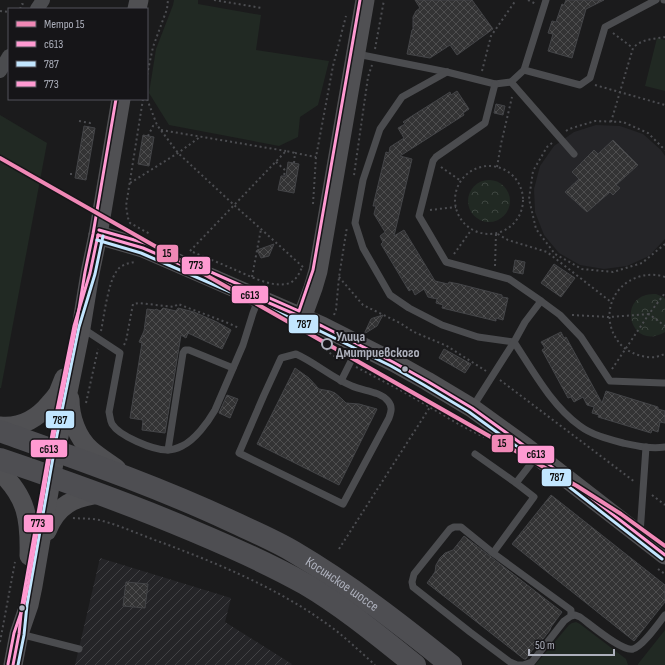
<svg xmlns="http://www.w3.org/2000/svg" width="665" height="665" viewBox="0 0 665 665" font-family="'Sofia Sans Condensed',sans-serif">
<defs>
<pattern id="industrial-furrows" width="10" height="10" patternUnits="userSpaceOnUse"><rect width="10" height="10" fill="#252528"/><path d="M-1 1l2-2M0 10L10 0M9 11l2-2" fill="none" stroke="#424245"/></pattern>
<pattern id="park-crowns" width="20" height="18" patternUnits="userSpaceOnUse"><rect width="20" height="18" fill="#212923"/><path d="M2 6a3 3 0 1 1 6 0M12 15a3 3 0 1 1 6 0" fill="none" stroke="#3f4641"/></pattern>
<pattern id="building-cross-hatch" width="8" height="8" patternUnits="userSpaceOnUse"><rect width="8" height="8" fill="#333334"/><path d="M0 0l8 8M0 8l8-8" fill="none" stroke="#4e4e4f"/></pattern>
</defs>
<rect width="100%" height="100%" fill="#1b1b1c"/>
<!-- built -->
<polygon fill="#252528" points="596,125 620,126 643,134 661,150 665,156 665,239 649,256 627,266 604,269 580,265 559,253 544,235 535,212 534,189 540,166 554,146 574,132"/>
<!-- industrial -->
<polygon fill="url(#industrial-furrows)" points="100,558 231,598 225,622 292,664 291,665 75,665"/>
<!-- grass -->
<g fill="#212923">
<polygon points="174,0 198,0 198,4 261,15 256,50 329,61 318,105 300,117 298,137 279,146 169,125 149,93 156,49 173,5"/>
<polygon points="657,38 665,40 665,91 645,86"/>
<polygon points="0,115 47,143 1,388 0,388"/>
<polygon points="576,622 580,624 626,659 628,665 535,665 569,625 572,623"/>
<polygon points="665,630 665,665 638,665 638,664"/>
</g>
<!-- park -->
<g fill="url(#park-crowns)">
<circle cx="489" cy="201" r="21"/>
<path d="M656,294L663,297L665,299V332C633,351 617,303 646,295C649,294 653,294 656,294Z"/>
</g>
<!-- building -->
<g fill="url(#building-cross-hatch)" stroke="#444548">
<polygon points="415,0 472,0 493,29 457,55 450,45 430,58 407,54 412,30 413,29 413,17 416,11 420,8"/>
<polygon points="566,0 604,0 586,9 572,58 548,51 553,34 548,33 552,21 556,22 562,4 564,5"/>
<polygon points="457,91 469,109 463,113 464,115 400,156 412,159 394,236 404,230 435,281 448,284 449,282 459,284 502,295 502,297 508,298 503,320 496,318 496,321 442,308 443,305 436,303 437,299 428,297 424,289 415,295 412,289 409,291 381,244 383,242 380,236 385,232 374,214 376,206 373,206 386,152 389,153 390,147 404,138 398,128 405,124 403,122 412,116 450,92 451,95"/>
<polygon points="496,104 505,106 503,115 494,113"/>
<polygon points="84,126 95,128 86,180 75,178"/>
<polygon points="143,135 154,137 149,166 138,164"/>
<polygon points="613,140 638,165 616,185 620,188 613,195 610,192 587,212 565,192 579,179 572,172 594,150 598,154"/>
<polygon points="288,162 299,164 294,193 278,190 281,176 286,176"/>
<polygon points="274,244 269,256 261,258 257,250"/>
<polygon points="515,260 525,262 523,274 513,272"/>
<polygon points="554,264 575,278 561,297 541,283"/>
<polygon points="163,308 176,311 178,308 194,312 217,322 231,330 222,349 188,333 186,338 181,335 165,433 142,430 143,420 130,418 142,343 139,342 144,331 147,309 155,310 156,309 160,311"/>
<polygon points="383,315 377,326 364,334 371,319 373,318"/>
<polygon points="561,332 564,338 566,337 602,403 606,391 658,407 658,409 665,411 665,423 660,422 658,432 652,430 651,433 598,417 599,415 592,413 594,407 587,405 583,397 574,402 571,397 568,398 542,350 545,348 541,342"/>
<polygon points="444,349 471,364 465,373 439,358"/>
<polygon points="295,368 309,378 319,389 330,391 335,393 342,399 346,403 359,404 377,409 339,485 257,444"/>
<polygon points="227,395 238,399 230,418 219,413"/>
<polygon points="551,495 665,585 665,602 634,641 512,544"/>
<polygon points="464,536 562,612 551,627 550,630 536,648 533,649 526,659 524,659 427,583 435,572 436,565 440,558 445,553 453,550"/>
<polygon points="126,582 148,584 145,608 123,606"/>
</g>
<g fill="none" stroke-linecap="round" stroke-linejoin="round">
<!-- path -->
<g stroke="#4c4d51" stroke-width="2" stroke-dasharray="2 3" stroke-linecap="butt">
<polyline points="214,0 262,8"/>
<polyline points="528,0 536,4"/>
<polyline points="20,9 22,4 26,5"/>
<polyline points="0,11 9,12"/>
<polyline points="613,33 633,48"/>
<polyline points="375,49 384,0"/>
<polyline points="482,71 491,36 516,0"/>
<polyline points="147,75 153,47 167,9 168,0"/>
<polyline points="595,85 665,105"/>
<polyline points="143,99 126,206 128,218 130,223 150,234"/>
<polyline points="147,99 157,125 178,153 234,205 261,229 303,267"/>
<polyline points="79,121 90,123 89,127"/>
<path d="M611,122L633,48C641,39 654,39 665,37"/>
<polyline points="161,130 286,151"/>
<polyline points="566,131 569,129 595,121 623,122 648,133 665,150"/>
<polyline points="148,136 153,126 157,125"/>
<polyline points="552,143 547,147 533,171 529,199 536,229 555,254 582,269 613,272 642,263 665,244"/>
<polyline points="276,162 285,170 284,176"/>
<polyline points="294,163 295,153 316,157"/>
<circle cx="489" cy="200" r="34"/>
<polyline points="441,167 461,181"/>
<polyline points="497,167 501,144 512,97"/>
<polyline points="70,174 73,174"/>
<polyline points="354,175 368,77 372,65"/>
<polyline points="130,183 178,153 200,137"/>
<polyline points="313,204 316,157 333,66 346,16"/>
<polyline points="430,210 456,207"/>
<polyline points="190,251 286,151 295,153"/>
<path d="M193,252C206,258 220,263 233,269C248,275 269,287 286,284C294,283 299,275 302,267"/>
<polyline points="454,254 472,229"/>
<polyline points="495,266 496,233 508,240 547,252 611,302"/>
<polyline points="252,277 261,229"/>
<polyline points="339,277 363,305 400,323 414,332 447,346 486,371"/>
<path d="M665,277C657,274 647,274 638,277C608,287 600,323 622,346C625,349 629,351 633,353C639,356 649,358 656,357C659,356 662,355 665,354"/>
<polyline points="334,315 336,310 339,277 347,227"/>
<polyline points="572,315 609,317 649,314 665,293"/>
<path d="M101,331C104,316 108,284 116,272C120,265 128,263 135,262"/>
<polyline points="319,342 332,355 342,360"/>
<polyline points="124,345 126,341 133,304 139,303 174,307 178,304 228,323 239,328"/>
<polyline points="356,367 402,391 462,426 484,437"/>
<polyline points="612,369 649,314 665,326"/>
<polyline points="500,380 635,482"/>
<polyline points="86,403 98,349"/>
<polyline points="652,495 665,505"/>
<path d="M73,518C83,519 94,518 103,521C124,527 143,536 163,543C224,566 287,592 339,633C351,643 363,654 375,665"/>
<polyline points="339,549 430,407"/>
<polyline points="658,569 665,574"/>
<polyline points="0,642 15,562"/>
</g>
<!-- lane -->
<g stroke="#4b4c4f" stroke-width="7">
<polyline points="664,0 665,0"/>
<polyline points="357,54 447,72 495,84 511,82 524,70 546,0"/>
<polyline points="524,70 580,85 590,78 605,27 656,0"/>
<polyline points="447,72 402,97 380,129 363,180 355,223 363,248 390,295 409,308 442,325 478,337 514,342 525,322 541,301 509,279 446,262 419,216 433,161 436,157 485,123 495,84"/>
<polyline points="511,82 574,154"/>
<polyline points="541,301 560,315 581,337 610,381 663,383 665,383"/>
<path d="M82,328L120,353L109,412C110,416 110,420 112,424C119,436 153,450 167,450C172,450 178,448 182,446C195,440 208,422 215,410L243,345L253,313L258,300"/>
<path d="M296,354C316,363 332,378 352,386C363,391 380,391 388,401C393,407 391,412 389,418L343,504L239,453L264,395L281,358Z"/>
<polyline points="341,381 359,345"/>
<path d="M472,408L514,342C533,371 552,406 580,426C592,435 608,439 623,443C637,446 650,449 665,447"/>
<polyline points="168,450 183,353 185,350 189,350 233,368"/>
<polyline points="475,454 516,483 534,497 493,553"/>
<polyline points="516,483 537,456"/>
<polyline points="640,534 646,447"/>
<path d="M571,616V610L493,553L461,527H454L450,529L414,574L412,582L413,587L470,632L510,662L517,665H523L532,662L564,621L571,616L575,615L580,617C590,624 622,652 633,649C643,646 658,624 665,615"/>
<polyline points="20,634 79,649"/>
</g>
<!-- street -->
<g stroke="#4b4c4f" stroke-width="14">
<polyline points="37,9 43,0"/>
<polyline points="0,71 9,56"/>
</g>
<!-- secondary -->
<g stroke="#505053" stroke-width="19">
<polyline points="137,9 139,0"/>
<polyline points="98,235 143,248 322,326 393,362 427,381 472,408 526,447 665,555"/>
<polyline points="302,318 313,288 318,271 365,0"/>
<path d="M70,399C70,417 77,438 91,450C99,457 109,463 117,469"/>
<path d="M0,426C21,428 37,419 50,403C53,400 56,396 58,393C60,388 62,383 64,378"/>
<path d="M0,472C27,497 30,520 29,556"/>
<path d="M47,531C57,505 74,497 101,494"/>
<polyline points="13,665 19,634 29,605 33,586 56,451 81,328 90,273 98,235 121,99"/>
</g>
<!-- highway -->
<g stroke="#4e4e52" stroke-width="22">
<path id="s1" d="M0,431C78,459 156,486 231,521C252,531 274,540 294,552C350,585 400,624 451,665"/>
<path d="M0,459C65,481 130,504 193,531C231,547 270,564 305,584C344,607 380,637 415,665"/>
</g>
<!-- bus-1 casing -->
<g stroke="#161518" stroke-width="6">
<g id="bus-1">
<polyline points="98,235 143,248 322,326 393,362 427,381 472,408 526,447 665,555"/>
<polyline points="13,665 19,634 22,604 52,434 74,326 90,273 98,235"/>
</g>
</g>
<!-- bus-2 casing -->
<g stroke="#161518" stroke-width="6">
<g id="bus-2">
<polyline points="97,240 141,253 320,331 391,366 424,385 469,412 523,451 662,559"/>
<polyline points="18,665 24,635 27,605 57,435 79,327 95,274 103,236"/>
</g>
</g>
<!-- bus-3 casing -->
<g stroke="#161518" stroke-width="6">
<g id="bus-3">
<polyline points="99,230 145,243 299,311 313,270 360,0"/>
<polyline points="8,664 14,633 24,604 28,585 51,450 76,327 85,272 93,234 116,99"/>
</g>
</g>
<!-- bus-1 -->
<use href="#bus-1" stroke="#ff9ad2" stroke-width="3"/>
<!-- bus-2 -->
<use href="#bus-2" stroke="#c2e6ff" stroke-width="3"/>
<!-- bus-3 -->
<use href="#bus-3" stroke="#ff9ad2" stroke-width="3"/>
<!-- metro-1 casing -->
<g stroke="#161518" stroke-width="7">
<polyline id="metro-1" points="0,158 577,486 621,514 665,546"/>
</g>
<!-- metro-1 -->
<use href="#metro-1" stroke="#f088b6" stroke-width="4"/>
</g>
<!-- markers -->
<circle fill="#161518" stroke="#adb0bc" stroke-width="2" cx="327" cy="344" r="5"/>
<g fill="#adb0bc" stroke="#161518" stroke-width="1.5">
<circle cx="405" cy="369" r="3.5"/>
<circle cx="22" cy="608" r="3.5"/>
</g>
<g text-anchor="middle" stroke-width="4" stroke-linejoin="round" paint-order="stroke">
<!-- stop labels -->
<g font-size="14" font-weight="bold" fill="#adb0bc" stroke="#161518" text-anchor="start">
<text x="336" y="341">Улица<tspan x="336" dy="16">Дмитриевского</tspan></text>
</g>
<!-- street labels -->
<g font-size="14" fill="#adb0bc" stroke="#161518">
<text dy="5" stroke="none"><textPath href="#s1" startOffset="376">Косинское шоссе</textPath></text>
</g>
</g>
<g stroke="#161518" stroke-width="1.5">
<rect x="156" y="244" width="23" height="19" rx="4" fill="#f088b6"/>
<rect x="181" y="256" width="30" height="19" rx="4" fill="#ff9ad2"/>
<rect x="231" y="285" width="38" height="19" rx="4" fill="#ff9ad2"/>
<rect x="288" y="314" width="31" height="20" rx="4" fill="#c2e6ff"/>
<rect x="45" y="410" width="30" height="19" rx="4" fill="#c2e6ff"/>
<rect x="491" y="434" width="23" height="19" rx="4" fill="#f088b6"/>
<rect x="30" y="439" width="38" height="19" rx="4" fill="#ff9ad2"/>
<rect x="517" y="445" width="38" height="19" rx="4" fill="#ff9ad2"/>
<rect x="541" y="468" width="31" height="19" rx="4" fill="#c2e6ff"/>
<rect x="23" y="514" width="31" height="19" rx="4" fill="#ff9ad2"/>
</g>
<g font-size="11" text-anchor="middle" font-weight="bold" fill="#111">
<text x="167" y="257">15</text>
<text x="196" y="269">773</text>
<text x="250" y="299">с613</text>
<text x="304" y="328">787</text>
<text x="60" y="424">787</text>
<text x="502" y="447">15</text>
<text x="49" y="453">с613</text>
<text x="536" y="458">с613</text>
<text x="557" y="481">787</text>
<text x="38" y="527">773</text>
</g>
<!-- legend -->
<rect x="8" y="8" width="140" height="92" fill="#161518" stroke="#52535a"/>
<rect x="16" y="21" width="20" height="6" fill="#f088b6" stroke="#52535a"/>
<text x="44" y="28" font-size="12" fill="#adb0bc">Метро 15</text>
<rect x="16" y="41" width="20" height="6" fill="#ff9ad2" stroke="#52535a"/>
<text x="44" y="48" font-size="12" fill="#adb0bc">с613</text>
<rect x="16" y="61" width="20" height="6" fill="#c2e6ff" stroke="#52535a"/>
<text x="44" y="68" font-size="12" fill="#adb0bc">787</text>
<rect x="16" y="81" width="20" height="6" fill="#ff9ad2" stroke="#52535a"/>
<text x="44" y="88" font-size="12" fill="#adb0bc">773</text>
<!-- scale -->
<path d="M529 649v6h85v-6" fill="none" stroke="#adb0bc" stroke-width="2"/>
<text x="535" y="649" font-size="12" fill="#adb0bc" stroke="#161518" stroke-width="3" paint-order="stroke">50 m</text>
</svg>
